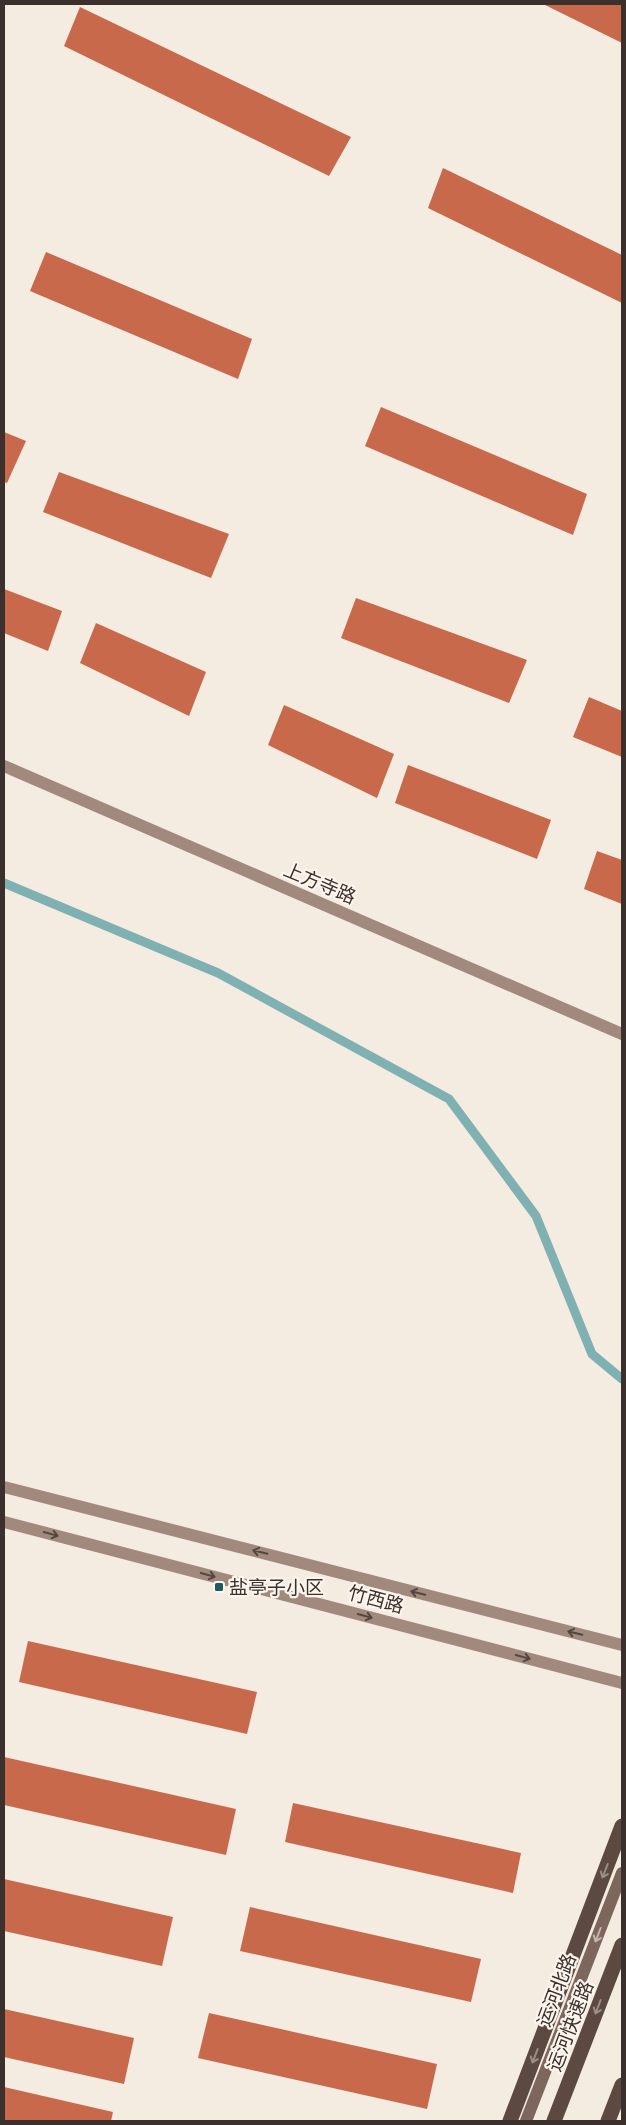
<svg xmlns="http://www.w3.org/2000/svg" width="626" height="2125" viewBox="0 0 626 2125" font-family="'PT Sans Narrow','Noto Sans SC',sans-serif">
<rect width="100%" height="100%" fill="#f4ebe1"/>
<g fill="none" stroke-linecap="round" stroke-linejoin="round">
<!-- stream -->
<polyline stroke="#7fb0b2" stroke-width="9" points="4,883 218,973 449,1099 536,1216 592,1354 622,1379"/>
</g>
<!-- building -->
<g fill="#c8694b">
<polygon points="543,4 622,4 622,43"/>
<polygon points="80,7 351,137 329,176 64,46"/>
<polygon points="443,168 622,255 622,303 428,208"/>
<polygon points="46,252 252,339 238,379 30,291"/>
<polygon points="381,407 587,494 573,535 365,446"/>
<polygon points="4,432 26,441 7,483 4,482"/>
<polygon points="59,472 229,534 211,578 43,512"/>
<polygon points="4,589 62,611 48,651 4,633"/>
<polygon points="356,598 527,660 509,703 341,638"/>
<polygon points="96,623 206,672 189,716 80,663"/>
<polygon points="589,697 622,711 622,757 573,737"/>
<polygon points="284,705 394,754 377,798 268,745"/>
<polygon points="408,765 551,820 537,859 395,803"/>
<polygon points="597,851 622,860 622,904 584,889"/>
<polygon points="28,1641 257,1692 247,1734 19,1682"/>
<polygon points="4,1757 236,1809 226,1855 4,1805"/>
<polygon points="293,1803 521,1853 513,1893 285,1842"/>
<polygon points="4,1879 173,1917 162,1966 4,1931"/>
<polygon points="250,1907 481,1959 471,2002 240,1951"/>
<polygon points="4,2009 134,2038 124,2084 4,2057"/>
<polygon points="209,2013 437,2064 427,2109 198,2058"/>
<polygon points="4,2087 113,2112 111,2121 4,2121"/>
</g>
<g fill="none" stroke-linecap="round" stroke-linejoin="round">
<!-- secondary -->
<g stroke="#a18a7d" stroke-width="12">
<polyline points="4,766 622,1034"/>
<polyline points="4,1487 622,1645"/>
<polyline points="4,1522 622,1683"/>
</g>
<!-- primary -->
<polyline stroke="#7d675c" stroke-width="12" points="526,2121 622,1873"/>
<!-- highway -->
<g stroke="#5c4a42" stroke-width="15">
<polyline points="510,2121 622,1826"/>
<polyline points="554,2121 622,1945"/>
<polyline points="608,2121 622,2085"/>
</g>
</g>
<!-- one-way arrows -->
<defs><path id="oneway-shaft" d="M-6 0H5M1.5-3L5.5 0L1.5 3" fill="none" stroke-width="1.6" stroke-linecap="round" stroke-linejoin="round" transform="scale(1.25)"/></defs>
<g stroke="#544640">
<use href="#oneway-shaft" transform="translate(51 1534) rotate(15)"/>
<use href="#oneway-shaft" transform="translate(260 1552) rotate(-166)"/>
<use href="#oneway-shaft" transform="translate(208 1575) rotate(15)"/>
<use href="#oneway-shaft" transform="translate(418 1593) rotate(-166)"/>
<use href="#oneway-shaft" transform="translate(365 1616) rotate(15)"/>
<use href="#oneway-shaft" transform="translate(575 1633) rotate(-166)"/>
<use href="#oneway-shaft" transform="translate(523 1657) rotate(15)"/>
</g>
<g stroke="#9c8e87">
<use href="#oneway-shaft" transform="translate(605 1871) rotate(111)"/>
<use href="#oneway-shaft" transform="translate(598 2007) rotate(111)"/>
<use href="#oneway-shaft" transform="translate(535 2056) rotate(111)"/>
</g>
<use stroke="#c2b5ac" href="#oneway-shaft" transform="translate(598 1935) rotate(111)"/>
<!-- markers -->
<rect fill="#1f5a5e" stroke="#fbf5ee" stroke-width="2" x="214" y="1582" width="10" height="10" rx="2.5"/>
<g text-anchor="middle" stroke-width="4.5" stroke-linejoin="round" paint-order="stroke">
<!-- street labels -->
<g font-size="19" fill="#3b302b" stroke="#fbf5ee">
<text transform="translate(320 883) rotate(23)" y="7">上方寺路</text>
<text transform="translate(376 1599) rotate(15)" y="7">竹西路</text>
<text transform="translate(556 1990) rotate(-69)" y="7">运河北路</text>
<text transform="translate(570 2026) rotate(-69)" y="7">运河快速路</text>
</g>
<!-- poi labels -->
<g font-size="19" fill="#3b302b" stroke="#fbf5ee" text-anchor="start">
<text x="229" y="1594">盐亭子小区</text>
</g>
</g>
<!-- border -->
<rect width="626" height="2125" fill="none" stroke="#3b302b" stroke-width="10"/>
</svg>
